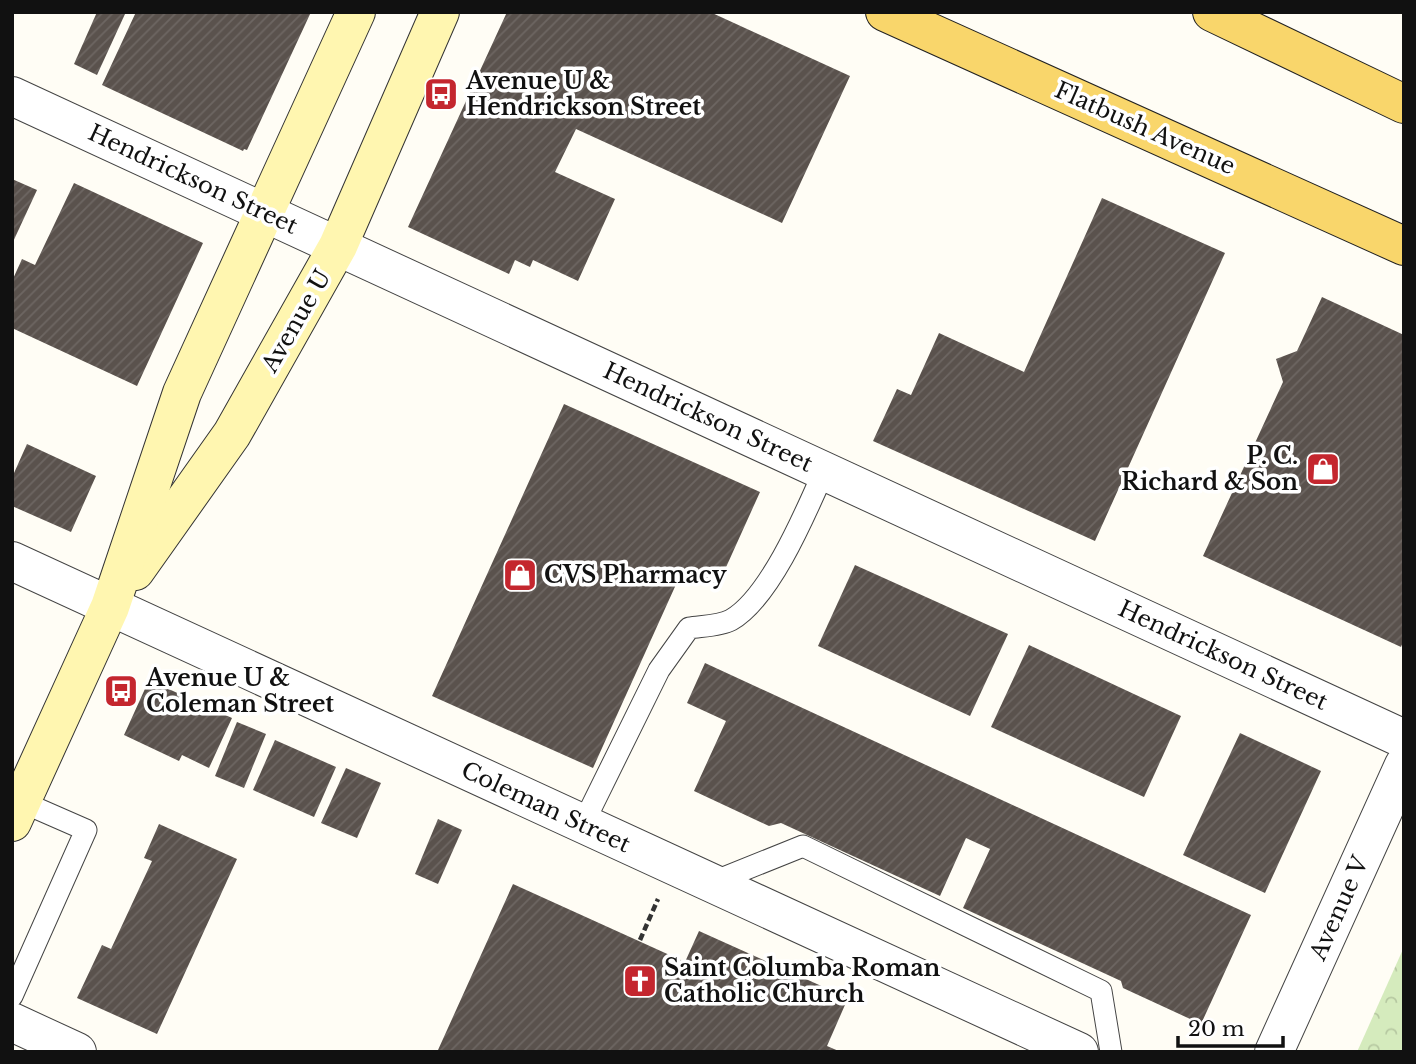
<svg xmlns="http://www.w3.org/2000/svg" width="1416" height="1064" viewBox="0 0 1416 1064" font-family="'Libre Baskerville',serif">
<defs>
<pattern id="park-crowns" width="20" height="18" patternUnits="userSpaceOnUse" patternTransform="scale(1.75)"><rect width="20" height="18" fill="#d5ebbd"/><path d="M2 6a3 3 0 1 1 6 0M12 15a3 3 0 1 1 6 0" fill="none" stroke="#b6c8a1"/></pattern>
<pattern id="building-hatch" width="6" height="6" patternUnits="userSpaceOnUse" patternTransform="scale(1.75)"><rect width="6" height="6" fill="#5a524d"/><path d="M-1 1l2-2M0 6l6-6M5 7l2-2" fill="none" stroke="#6d6662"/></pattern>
</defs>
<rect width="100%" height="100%" fill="#fffdf5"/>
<!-- park -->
<polygon fill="url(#park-crowns)" points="1404,947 1404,1052 1357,1052"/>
<!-- building -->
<g fill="url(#building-hatch)">
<polygon points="97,12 125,14 97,75 74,64"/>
<polygon points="136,12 311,12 247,150 244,149 243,151 102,85"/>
<polygon points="507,12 710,12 850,76 782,223 576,129 555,172 615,199 578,281 533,260 530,267 515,260 509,274 408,227"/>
<polygon points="12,179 37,190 12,244"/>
<polygon points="74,183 203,243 137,386 12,328 12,281 22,259 35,265"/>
<polygon points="1102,198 1225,253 1095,541 873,441 897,389 911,395 939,333 1024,372"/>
<polygon points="1322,297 1404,335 1404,640 1401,647 1203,556 1283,382 1276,359 1297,351"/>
<polygon points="564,404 760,492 718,585 683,569 593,768 432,696"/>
<polygon points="27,444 96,476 71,532 12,506 12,472 14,473"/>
<polygon points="855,565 1008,634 970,716 818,646"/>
<polygon points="1029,645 1181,716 1144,797 991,727"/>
<polygon points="705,663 1251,915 1201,1024 1123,988 1121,981 963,908 990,849 966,838 940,896 781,823 769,826 694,791 726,721 687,703"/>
<polygon points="149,680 232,718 209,768 182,755 179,761 124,735"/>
<polygon points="237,722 266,734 244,788 215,776"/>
<polygon points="1240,733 1321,771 1265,893 1183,855"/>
<polygon points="275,740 336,767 314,817 253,790"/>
<polygon points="346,768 381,783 357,838 321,823"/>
<polygon points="438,819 462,830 438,884 415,874"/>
<polygon points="159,824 237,859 157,1034 77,998 102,945 111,949 152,861 144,858"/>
<polygon points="513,884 685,962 699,931 848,998 827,1046 841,1052 443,1052 438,1050"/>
</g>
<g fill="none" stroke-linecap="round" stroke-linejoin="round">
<!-- service casing -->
<g stroke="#444" stroke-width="23">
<g id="service">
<path d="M583,824L659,670L689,628C701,626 720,626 731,620C770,598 806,512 824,471"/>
<polyline points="711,883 803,846 1101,991 1111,1052"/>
<polyline points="12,996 86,830 22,802"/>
</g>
</g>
<!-- minor casing -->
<g stroke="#444" stroke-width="40">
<g id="minor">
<polyline points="12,96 1404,739"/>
<polyline points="12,561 1079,1052"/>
<polyline points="12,1022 77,1052"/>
<polyline points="1274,1052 1404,765"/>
</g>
</g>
<!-- secondary casing -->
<g stroke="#333" stroke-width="40">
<g id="secondary">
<polyline points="135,571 232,434 338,246 440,12"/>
<polyline points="12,822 110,607 182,393 356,12"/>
</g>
</g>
<!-- primary casing -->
<g stroke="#222" stroke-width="40">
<g id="primary">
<polyline points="885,12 1404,246"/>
<polyline points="1212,12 1404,104"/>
</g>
</g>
<!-- path -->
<polyline stroke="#333" stroke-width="4.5" stroke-dasharray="7 3.5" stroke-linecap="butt" points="640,940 658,899"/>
<!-- service -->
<use href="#service" stroke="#fff" stroke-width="21"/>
<!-- minor -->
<use href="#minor" stroke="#fff" stroke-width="38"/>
<!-- secondary -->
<use href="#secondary" stroke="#fff6b0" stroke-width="38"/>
<!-- primary -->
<use href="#primary" stroke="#f9d66b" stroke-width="38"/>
</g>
<!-- icons -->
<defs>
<g id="bus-square" transform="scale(1.75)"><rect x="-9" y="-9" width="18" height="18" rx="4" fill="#c4262e" stroke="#fff"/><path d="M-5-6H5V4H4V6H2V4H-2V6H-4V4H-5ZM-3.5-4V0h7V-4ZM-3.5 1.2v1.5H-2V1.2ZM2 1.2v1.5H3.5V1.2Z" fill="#fff"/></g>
<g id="shop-square" transform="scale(1.75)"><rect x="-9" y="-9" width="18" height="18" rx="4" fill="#c4262e" stroke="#fff"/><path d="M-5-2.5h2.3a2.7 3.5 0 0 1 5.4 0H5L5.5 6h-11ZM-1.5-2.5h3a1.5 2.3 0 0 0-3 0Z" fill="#fff"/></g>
<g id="church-square" transform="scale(1.75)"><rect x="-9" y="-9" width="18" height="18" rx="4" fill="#c4262e" stroke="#fff"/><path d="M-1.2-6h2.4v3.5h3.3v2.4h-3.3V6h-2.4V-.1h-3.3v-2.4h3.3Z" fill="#fff"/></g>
</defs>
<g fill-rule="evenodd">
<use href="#bus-square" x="441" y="94"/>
<use href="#shop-square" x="1323" y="469"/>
<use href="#shop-square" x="520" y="575"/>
<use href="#bus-square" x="121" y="691"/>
<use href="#church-square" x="640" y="981"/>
</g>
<g text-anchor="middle" stroke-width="7" stroke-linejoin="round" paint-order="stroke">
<!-- poi labels -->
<g font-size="23" font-weight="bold" fill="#111" stroke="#fff" text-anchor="start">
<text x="466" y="89">Avenue U &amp;<tspan x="466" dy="26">Hendrickson Street</tspan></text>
<text x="1298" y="464" text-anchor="end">P. C.<tspan x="1298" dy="26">Richard &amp; Son</tspan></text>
<text x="544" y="583">CVS Pharmacy</text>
<text x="146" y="686">Avenue U &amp;<tspan x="146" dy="26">Coleman Street</tspan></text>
<text x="664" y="976">Saint Columba Roman<tspan x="664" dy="26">Catholic Church</tspan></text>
</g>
<!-- street labels -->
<g font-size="23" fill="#111" stroke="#fff">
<text transform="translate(1145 128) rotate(24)" y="8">Flatbush Avenue</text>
<text transform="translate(193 179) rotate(25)" y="8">Hendrickson Street</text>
<text transform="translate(296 321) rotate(-60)" y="8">Avenue U</text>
<text transform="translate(708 417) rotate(25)" y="8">Hendrickson Street</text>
<text transform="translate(1223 655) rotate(25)" y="8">Hendrickson Street</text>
<text transform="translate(546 807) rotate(25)" y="8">Coleman Street</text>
<text transform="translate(1339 908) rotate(-66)" y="8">Avenue V</text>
</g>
</g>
<!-- border -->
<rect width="1416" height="1064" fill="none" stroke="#111111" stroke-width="28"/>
<!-- scale -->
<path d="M1178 1036v10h105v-10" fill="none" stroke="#111111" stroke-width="3.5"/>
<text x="1188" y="1036" font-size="21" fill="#111111" stroke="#ffffff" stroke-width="5" paint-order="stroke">20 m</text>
</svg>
